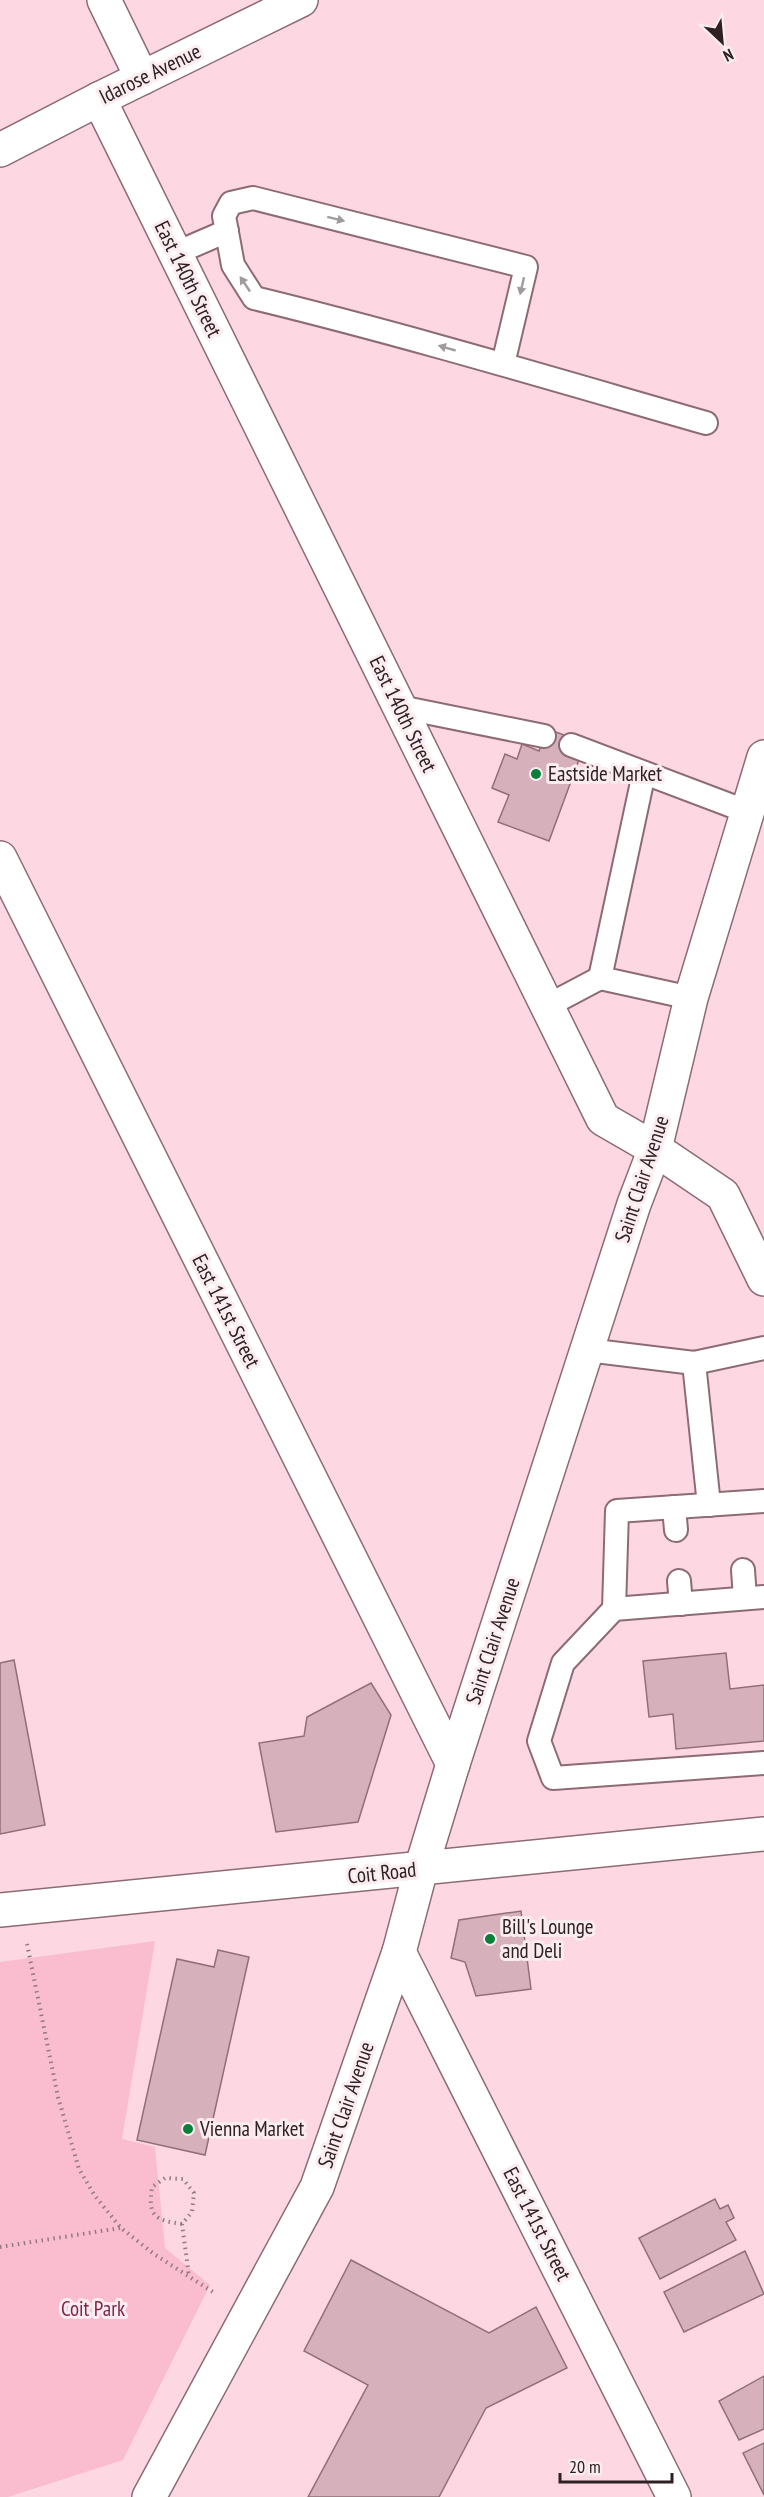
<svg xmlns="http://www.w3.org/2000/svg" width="764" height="2497" viewBox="0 0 764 2497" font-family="'PT Sans Narrow',sans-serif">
<rect width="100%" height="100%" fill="#fdd8e2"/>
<!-- green -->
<polygon fill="#f9bdcf" points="155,1941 122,2139 155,2147 165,2248 210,2285 123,2460 8,2497 0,2497 0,1962"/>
<!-- building -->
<g fill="#d6b1bb" stroke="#906f78" stroke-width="1.5">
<polygon points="547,729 573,738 580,757 549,841 498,822 509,795 492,788 505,754 517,759 522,744 539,751"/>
<polygon points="726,1653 730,1689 764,1685 764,1741 676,1749 673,1714 649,1717 643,1661"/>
<polygon points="14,1660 45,1825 0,1834 0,1663"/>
<polygon points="371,1683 391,1715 358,1822 276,1832 259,1743 304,1736 307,1717"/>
<polygon points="521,1911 531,1989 476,1996 465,1962 451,1958 459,1920"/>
<polygon points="218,1950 249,1957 205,2155 137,2140 177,1959 214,1967"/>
<polygon points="715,2199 720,2209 728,2205 734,2218 726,2222 736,2240 660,2279 639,2238"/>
<polygon points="745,2251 764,2294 684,2332 664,2292"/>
<polygon points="351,2260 489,2333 536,2307 567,2368 486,2408 439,2497 308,2497 368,2385 304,2351"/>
<polygon points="764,2376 764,2429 739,2440 719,2401"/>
<polygon points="764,2443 764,2495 743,2453"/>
</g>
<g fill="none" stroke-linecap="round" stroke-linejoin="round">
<!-- service casing -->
<g stroke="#8c6b75" stroke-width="26">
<g id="service">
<polyline points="176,253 227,231"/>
<path d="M503,364L526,267L253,198L231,203L224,216L233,265L254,298C406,335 556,380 706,423"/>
<polyline points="400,707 544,736"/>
<polyline points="571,745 748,812"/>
<polyline points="644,773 600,978 691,998"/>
<polyline points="547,1006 600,978"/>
<polyline points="587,1350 694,1363 764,1348"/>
<polyline points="694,1363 709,1505"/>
<polyline points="674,1507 676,1530"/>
<polyline points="743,1570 745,1598"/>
<polyline points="679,1581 681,1604"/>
<polyline points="764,1597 614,1609 563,1663 539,1741 553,1778 764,1763"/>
<polyline points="614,1609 617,1511 764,1501"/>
</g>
</g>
<!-- minor casing -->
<g stroke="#8c6b75" stroke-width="36">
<g id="minor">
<polyline points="104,0 142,78"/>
<polyline points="99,99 603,1119 655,1149"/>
<polyline points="0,150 99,99 301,0"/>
<polyline points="0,858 453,1764"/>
<polyline points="399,1952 674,2497"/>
</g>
</g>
<!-- tertiary casing -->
<g stroke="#8c6b75" stroke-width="36">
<g id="tertiary">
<polyline points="655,1149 723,1195 764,1279"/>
<polyline points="0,1910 764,1834"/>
<polyline points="149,2497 317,2187 399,1952 421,1869 453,1764 634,1204 655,1149 691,998 764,757"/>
</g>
</g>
<!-- path -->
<g stroke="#947a81" stroke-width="4" stroke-dasharray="1.5 4.5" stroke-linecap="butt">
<polyline points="27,1944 58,2097 79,2169 95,2196 121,2228 154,2254 213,2292"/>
<path d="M182,2224C154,2220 148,2216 152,2187L165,2178L183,2179L194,2193L192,2212L182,2224L189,2276"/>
<polyline points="0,2247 120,2228"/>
</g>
<!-- service -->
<use href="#service" stroke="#fff" stroke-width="22"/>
<!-- minor -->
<use href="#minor" stroke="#fff" stroke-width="33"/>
<!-- tertiary -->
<use href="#tertiary" stroke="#fff" stroke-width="33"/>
</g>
<!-- one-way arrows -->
<defs><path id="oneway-solid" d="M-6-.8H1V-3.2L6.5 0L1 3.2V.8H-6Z" transform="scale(1.5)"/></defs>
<g fill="#a19b9c">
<use href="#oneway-solid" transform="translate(336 219) rotate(14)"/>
<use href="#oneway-solid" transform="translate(245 284) rotate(-124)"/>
<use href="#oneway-solid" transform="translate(522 286) rotate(103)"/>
<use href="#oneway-solid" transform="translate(447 348) rotate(-164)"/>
</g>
<!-- markers -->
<g fill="#088039" stroke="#fbecf0" stroke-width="2">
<circle cx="536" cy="774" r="6"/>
<circle cx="490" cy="1939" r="6"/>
<circle cx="188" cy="2129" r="6"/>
</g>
<g text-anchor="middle" stroke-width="6" stroke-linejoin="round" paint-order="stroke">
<!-- street labels -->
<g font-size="21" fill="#2e2024" stroke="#fbecf0">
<text transform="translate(150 74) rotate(-26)" y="7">Idarose Avenue</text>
<text transform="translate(188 279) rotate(64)" y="7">East 140th Street</text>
<text transform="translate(403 714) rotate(64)" y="7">East 140th Street</text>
<text transform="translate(642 1179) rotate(-72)" y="7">Saint Clair Avenue</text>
<text transform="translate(226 1311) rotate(63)" y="7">East 141st Street</text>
<text transform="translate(493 1641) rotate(-72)" y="7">Saint Clair Avenue</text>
<text transform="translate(382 1873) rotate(-6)" y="7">Coit Road</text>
<text transform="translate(346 2105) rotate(-71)" y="7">Saint Clair Avenue</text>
<text transform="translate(537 2224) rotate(63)" y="7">East 141st Street</text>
</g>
<!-- poi labels -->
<g font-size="21" fill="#2e2024" stroke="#fbecf0" text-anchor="start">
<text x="548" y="781">Eastside Market</text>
<text x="502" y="1934">Bill's Lounge<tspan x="502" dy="24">and Deli</tspan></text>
<text x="200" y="2136">Vienna Market</text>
</g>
<!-- park labels -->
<g font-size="21" fill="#81264b" stroke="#fbecf0">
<text x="93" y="2316">Coit Park</text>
</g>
</g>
<!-- north arrow -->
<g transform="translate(722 42) rotate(154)" stroke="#fbecf0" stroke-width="4.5" paint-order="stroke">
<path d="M0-4.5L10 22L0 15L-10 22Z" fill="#2e2024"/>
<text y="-9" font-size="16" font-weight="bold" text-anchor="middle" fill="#2e2024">N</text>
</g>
<!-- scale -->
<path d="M560 2473v9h112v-9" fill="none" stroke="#2e2024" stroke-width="3"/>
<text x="569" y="2473" font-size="18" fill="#2e2024" stroke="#fbecf0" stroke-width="4.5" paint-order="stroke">20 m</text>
</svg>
